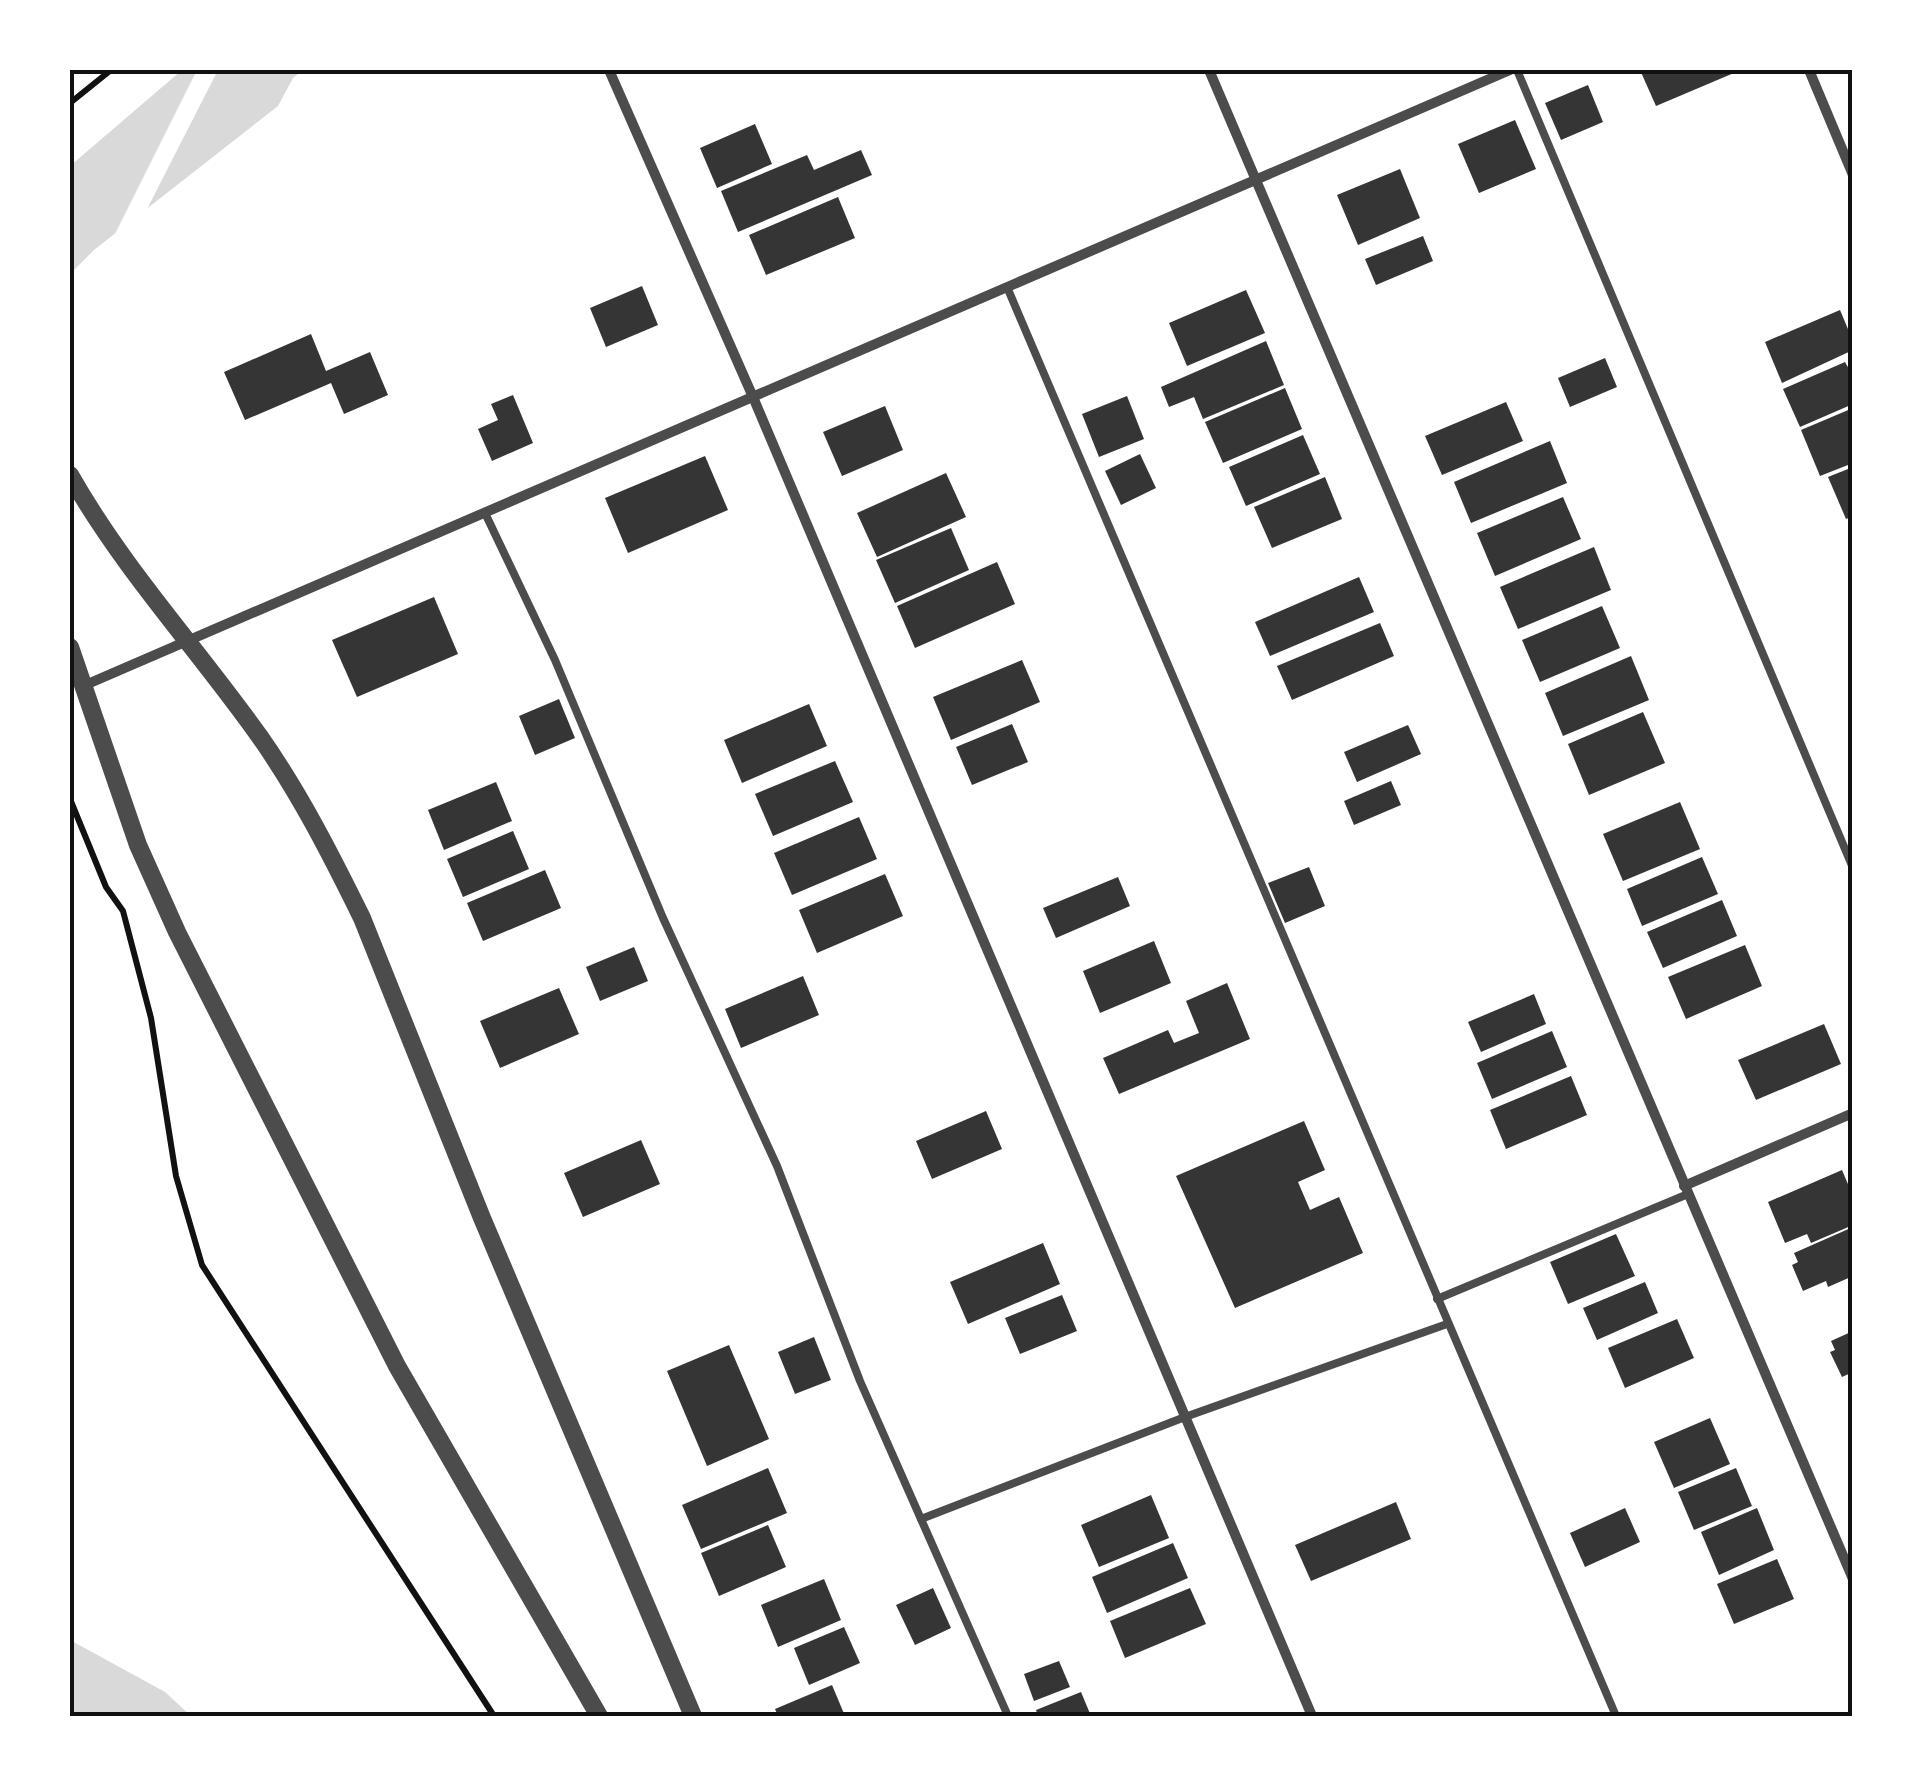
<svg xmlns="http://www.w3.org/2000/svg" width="1923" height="1786" viewBox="0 0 1923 1786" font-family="'Varela Round',sans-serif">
<rect width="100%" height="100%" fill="#fff"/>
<!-- water -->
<g fill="#d9d9d9">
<polygon points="182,70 303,70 293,78 278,106 94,250 70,274 70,166"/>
<polygon points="70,1640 165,1692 191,1716 70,1716"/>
</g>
<!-- pier -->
<polygon fill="#fff" points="197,70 218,70 143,217 110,244"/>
<!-- building -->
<g fill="#353535">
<polygon points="1640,70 1741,70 1656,106"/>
<polygon points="1588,85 1603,122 1561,140 1545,103"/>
<polygon points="1515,120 1536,169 1479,193 1458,144"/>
<polygon points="755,124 772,164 717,188 700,148"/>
<polygon points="861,150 872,175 738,232 721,191 807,155 814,170"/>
<polygon points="1400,169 1420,218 1358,245 1337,195"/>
<polygon points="838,197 855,238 766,275 749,235"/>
<polygon points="1423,236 1433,261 1376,285 1365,259"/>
<polygon points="642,286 658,325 606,347 590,308"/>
<polygon points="1246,290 1265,333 1187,366 1169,323"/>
<polygon points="1840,310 1853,341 1853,350 1782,383 1765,342"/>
<polygon points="311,334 326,371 370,352 388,395 344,414 331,383 245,420 224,372"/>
<polygon points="1266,341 1284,385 1203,419 1194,397 1169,407 1161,387"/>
<polygon points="1605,358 1617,387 1570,407 1558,378"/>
<polygon points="1845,362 1853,376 1853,404 1800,427 1783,389"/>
<polygon points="1285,388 1302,429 1223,463 1205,422"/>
<polygon points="513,395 533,443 492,461 478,429 498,420 491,404"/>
<polygon points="1127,396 1144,439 1099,457 1082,414"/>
<polygon points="1506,402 1523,441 1442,475 1425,436"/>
<polygon points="885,406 903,450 842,476 823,432"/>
<polygon points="1853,408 1853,463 1820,476 1801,430"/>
<polygon points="1303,435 1320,474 1246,506 1229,467"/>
<polygon points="1550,441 1567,483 1471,523 1454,482"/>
<polygon points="1140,454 1156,488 1121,505 1105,471"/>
<polygon points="705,456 728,510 628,553 605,498"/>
<polygon points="1853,467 1853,516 1846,519 1828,477"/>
<polygon points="946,473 966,517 877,557 857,513"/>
<polygon points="1325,477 1342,519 1272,548 1254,507"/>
<polygon points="1563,497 1581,539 1495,576 1477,533"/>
<polygon points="951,528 969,570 895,603 876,560"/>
<polygon points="1594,547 1611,590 1518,629 1500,587"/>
<polygon points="997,562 1015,604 915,648 897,606"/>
<polygon points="1359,577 1374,612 1270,656 1255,622"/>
<polygon points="434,597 458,654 357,697 332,640"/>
<polygon points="1602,606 1620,648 1540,682 1522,640"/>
<polygon points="1380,623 1394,656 1292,700 1277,666"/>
<polygon points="1631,656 1649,700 1563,736 1545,693"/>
<polygon points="1022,660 1040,702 951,740 933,697"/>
<polygon points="559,699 575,738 535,755 519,716"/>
<polygon points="809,704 827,746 742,783 724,740"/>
<polygon points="1643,712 1665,763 1589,795 1568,744"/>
<polygon points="1012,724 1028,762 972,785 956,747"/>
<polygon points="1408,725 1421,754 1357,782 1344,752"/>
<polygon points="835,761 853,802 773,836 755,794"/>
<polygon points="1391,781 1401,805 1354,825 1344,801"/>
<polygon points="496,782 512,821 444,850 428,810"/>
<polygon points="1680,802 1700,849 1623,881 1603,834"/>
<polygon points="859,817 877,859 792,895 774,853"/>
<polygon points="513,831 529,869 463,897 447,859"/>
<polygon points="1702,857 1718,894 1642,926 1627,889"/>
<polygon points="1309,867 1325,906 1285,923 1268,883"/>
<polygon points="545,870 561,908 483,941 467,903"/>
<polygon points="885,874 903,916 817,953 799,910"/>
<polygon points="1118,877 1130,906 1056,938 1043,908"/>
<polygon points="1722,900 1737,936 1663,968 1647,932"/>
<polygon points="1154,941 1171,983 1100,1013 1083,971"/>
<polygon points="1745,945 1762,986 1686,1019 1668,977"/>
<polygon points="634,947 648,981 600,1001 586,967"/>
<polygon points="803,976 819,1015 741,1048 725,1009"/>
<polygon points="1227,983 1250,1039 1119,1094 1103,1058 1168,1030 1174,1043 1199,1033 1186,1001"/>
<polygon points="559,988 579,1034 500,1068 480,1021"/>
<polygon points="1534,994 1546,1024 1481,1052 1468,1022"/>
<polygon points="1824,1024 1841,1064 1756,1100 1738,1060"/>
<polygon points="1552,1031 1567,1067 1492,1099 1477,1063"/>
<polygon points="1571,1076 1587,1115 1506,1149 1490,1110"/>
<polygon points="986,1111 1002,1149 932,1179 916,1141"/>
<polygon points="1304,1121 1325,1170 1298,1182 1310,1210 1339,1197 1363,1253 1235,1308 1176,1176"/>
<polygon points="641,1140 660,1184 583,1217 564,1173"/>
<polygon points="1842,1170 1853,1196 1853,1225 1811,1243 1807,1234 1785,1243 1768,1202"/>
<polygon points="1853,1227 1853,1276 1828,1287 1826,1281 1803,1291 1792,1265 1798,1262 1794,1253"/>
<polygon points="1616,1234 1635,1276 1568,1304 1550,1262"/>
<polygon points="1043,1243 1060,1284 968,1324 950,1282"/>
<polygon points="1645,1282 1658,1313 1597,1340 1583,1308"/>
<polygon points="1062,1295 1077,1331 1020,1354 1005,1318"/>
<polygon points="1677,1319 1694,1358 1625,1388 1608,1348"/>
<polygon points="1853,1331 1853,1372 1842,1377 1830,1352 1835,1350 1831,1341"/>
<polygon points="814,1337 831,1380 795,1394 778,1352"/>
<polygon points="729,1345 769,1439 707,1466 667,1371"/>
<polygon points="1710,1418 1730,1464 1674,1488 1654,1442"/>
<polygon points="768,1468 787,1513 701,1549 682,1505"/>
<polygon points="1736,1468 1752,1506 1694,1530 1678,1492"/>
<polygon points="1151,1495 1169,1538 1099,1567 1081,1525"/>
<polygon points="1396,1502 1411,1539 1311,1581 1295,1545"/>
<polygon points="1625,1508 1640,1542 1585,1567 1570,1533"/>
<polygon points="1757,1508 1774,1550 1719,1575 1701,1532"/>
<polygon points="768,1525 786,1567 719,1596 701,1553"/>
<polygon points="1173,1543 1188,1578 1107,1613 1092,1577"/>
<polygon points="1777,1559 1794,1599 1734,1624 1717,1584"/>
<polygon points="824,1579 841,1620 778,1647 761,1605"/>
<polygon points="933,1588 951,1628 915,1645 896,1605"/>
<polygon points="1190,1588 1206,1624 1125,1658 1110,1621"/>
<polygon points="844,1627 860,1663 809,1685 794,1648"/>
<polygon points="1059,1661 1070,1687 1034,1701 1024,1674"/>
<polygon points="832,1685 845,1716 778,1716 775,1709"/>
<polygon points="1081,1692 1091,1716 1038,1716 1036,1710"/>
</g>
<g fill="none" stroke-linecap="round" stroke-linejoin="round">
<!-- path -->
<g stroke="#111" stroke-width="6">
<polyline points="70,103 111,70"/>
<polyline points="70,799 106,887 123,911 151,1018 176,1176 202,1265 494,1716"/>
</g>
<!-- service -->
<g stroke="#4c4c4c" stroke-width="8">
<polyline points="1517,70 1853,868"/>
<polyline points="1007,287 1616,1716"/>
<polyline points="485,513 555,660 663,918 777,1166 860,1381 1008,1716"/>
<polyline points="1437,1299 1688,1194"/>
<polyline points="921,1519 1185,1417 1447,1324"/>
</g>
<!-- minor -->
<g stroke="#4c4c4c" stroke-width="10">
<polyline points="609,70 753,397 1312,1716"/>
<polyline points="1209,70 1853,1579"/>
<polyline points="1809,70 1853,175"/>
<polyline points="83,686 1510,70"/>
<polyline points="1684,1186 1853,1113"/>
</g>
<!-- tertiary -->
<g stroke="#4c4c4c" stroke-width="18">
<path d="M70,475C124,570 197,648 260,737C300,794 331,855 362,918L482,1218L693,1716"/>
<polyline points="70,647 138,845 177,932 397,1366 599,1716"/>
</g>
</g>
<!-- border -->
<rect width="1923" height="1786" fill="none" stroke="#ffffff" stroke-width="145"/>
<rect x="72" y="72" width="1778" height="1642" fill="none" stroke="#111" stroke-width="4"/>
</svg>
